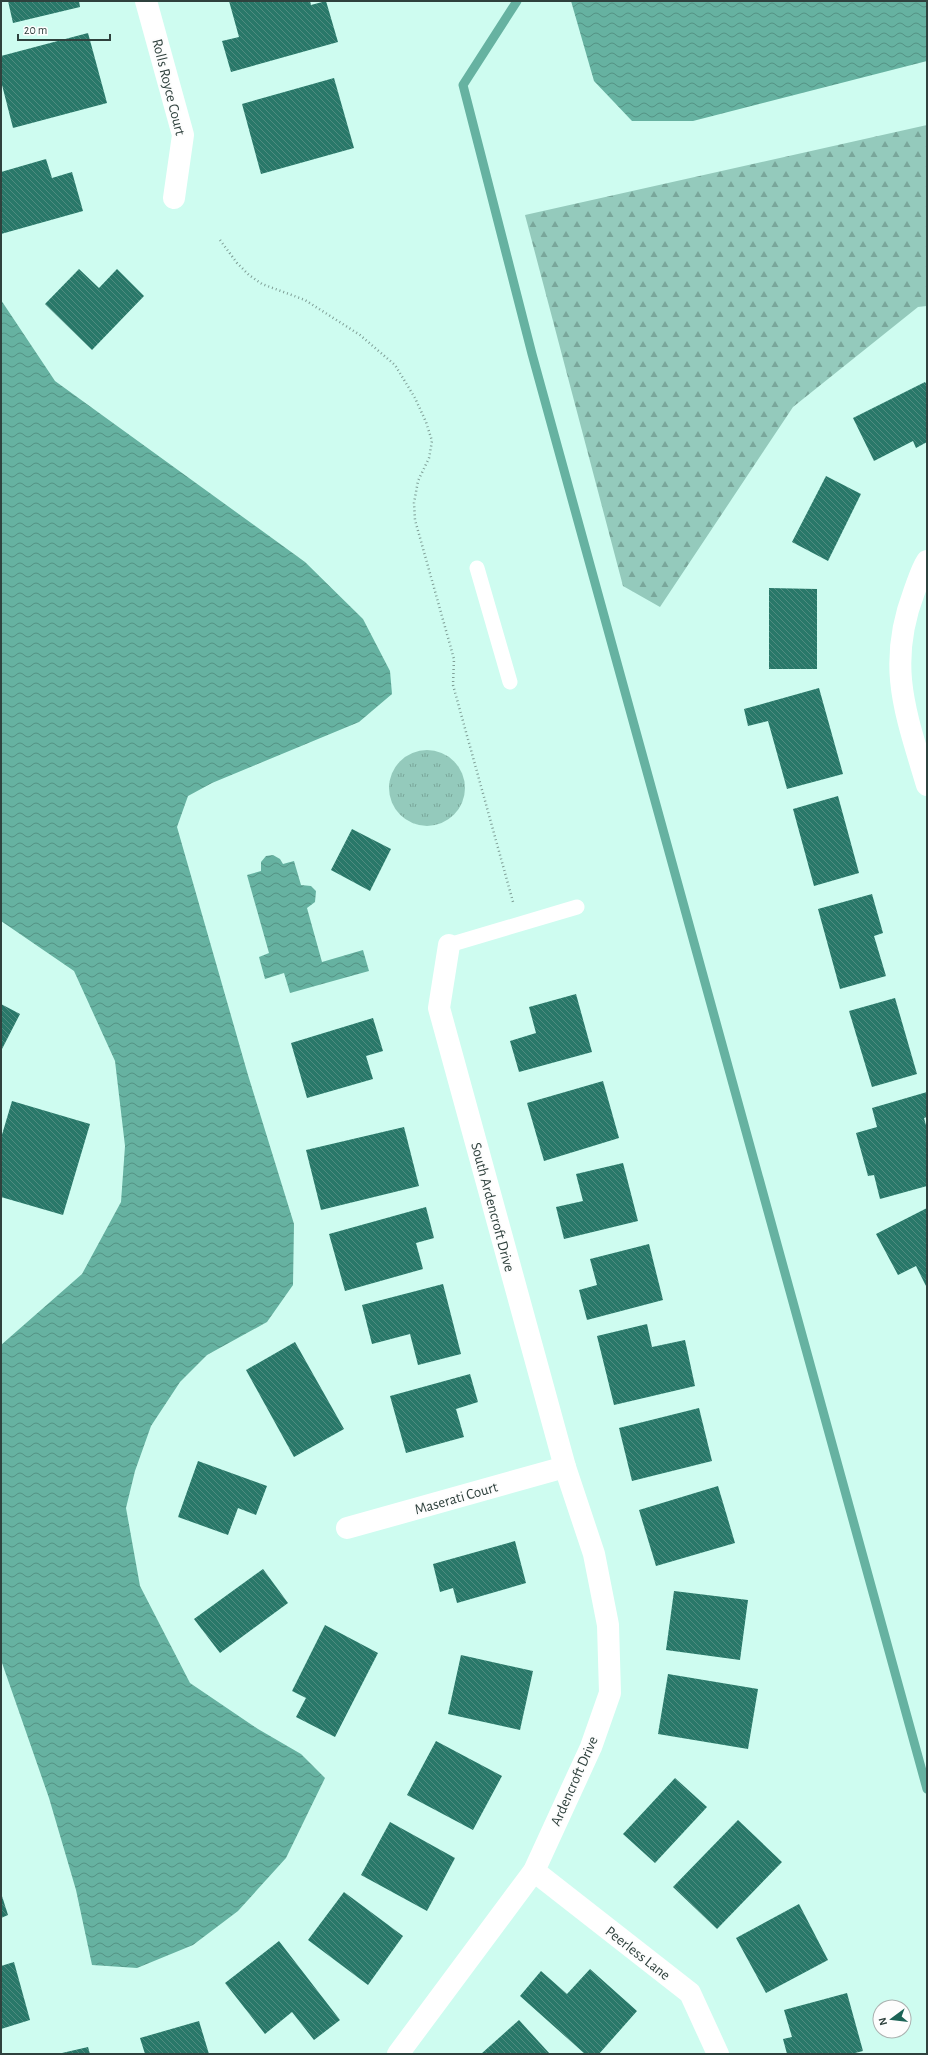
<svg xmlns="http://www.w3.org/2000/svg" width="928" height="2055" viewBox="0 0 928 2055" font-family="'Alegreya Sans',sans-serif">
<defs>
<pattern id="grass-tufts" width="24" height="20" patternUnits="userSpaceOnUse"><rect width="24" height="20" fill="#94cabc"/><path d="M3 7l-1-3M5 7V3M7 7l1-3M15 17l-1-3M17 17v-4M19 17l1-3" fill="none" stroke="#79a69a"/></pattern>
<pattern id="forest-firs" width="22" height="20" patternUnits="userSpaceOnUse"><rect width="22" height="20" fill="#94cabc"/><path d="M5 1l3.5 6h-7zM16 11l3.5 6h-7z" fill="#79a69a"/></pattern>
<pattern id="water-waves" width="16" height="10" patternUnits="userSpaceOnUse"><rect width="16" height="10" fill="#66b2a1"/><path d="M0 5q4-4 8 0t8 0" fill="none" stroke="#549284"/></pattern>
<pattern id="building-back-hatch" width="6" height="6" patternUnits="userSpaceOnUse"><rect width="6" height="6" fill="#297869"/><path d="M-1 5l2 2M0 0l6 6M5-1l2 2" fill="none" stroke="#4f8c80"/></pattern>
</defs>
<rect width="100%" height="100%" fill="#cefcf0"/>
<!-- grass -->
<circle fill="url(#grass-tufts)" cx="427" cy="788" r="38"/>
<!-- forest -->
<polygon fill="url(#forest-firs)" points="927,125 927,306 918,307 793,407 660,607 623,586 525,215"/>
<!-- water -->
<g fill="url(#water-waves)">
<polygon points="571,1 927,1 927,61 693,121 632,121 594,81"/>
<polygon points="1,300 55,381 305,562 363,619 390,671 392,694 359,722 212,783 188,796 177,827 248,1075 294,1224 293,1285 267,1322 207,1355 180,1382 151,1426 135,1471 126,1508 140,1586 190,1683 258,1729 301,1754 325,1778 286,1858 238,1911 193,1945 137,1968 92,1965 76,1890 49,1798 1,1660 1,1345 82,1274 121,1202 125,1146 115,1061 74,971 1,921"/>
<polygon points="273,855 280,859 283,864 294,861 301,885 311,886 316,891 315,902 307,908 322,962 363,950 369,971 290,993 284,973 265,979 259,957 269,953 247,875 261,871 261,862 266,856"/>
</g>
<g fill="none" stroke-linecap="round" stroke-linejoin="round">
<!-- stream -->
<polyline stroke="#66b2a1" stroke-width="9" points="517,1 463,85 532,354 927,1789"/>
</g>
<!-- building -->
<g fill="url(#building-back-hatch)">
<polygon points="8,1 79,1 80,7 13,23"/>
<polygon points="229,1 310,1 311,5 326,1 338,42 231,72 222,41 239,37"/>
<polygon points="88,33 107,103 13,128 1,81 1,56"/>
<polygon points="334,78 354,148 261,174 242,104"/>
<polygon points="46,159 52,178 72,172 83,211 1,234 1,172"/>
<polygon points="79,269 99,288 117,269 144,296 92,350 45,304"/>
<polygon points="925,382 927,385 927,442 916,448 913,441 874,461 853,418"/>
<polygon points="826,476 861,494 828,561 792,542"/>
<polygon points="769,588 817,589 817,669 769,669"/>
<polygon points="819,688 843,774 787,789 768,721 748,726 744,709"/>
<polygon points="838,796 859,873 814,886 793,809"/>
<polygon points="352,829 391,849 370,891 331,870"/>
<polygon points="872,894 883,933 874,936 886,976 840,989 818,909"/>
<polygon points="576,994 592,1052 519,1072 510,1041 536,1033 529,1007"/>
<polygon points="895,998 917,1074 872,1087 849,1011"/>
<polygon points="1,1004 20,1014 1,1051"/>
<polygon points="373,1018 383,1051 366,1056 373,1079 307,1098 291,1043"/>
<polygon points="603,1081 619,1138 544,1161 527,1103"/>
<polygon points="927,1092 927,1117 924,1118 927,1129 927,1186 880,1199 874,1175 868,1176 856,1133 877,1127 872,1108"/>
<polygon points="12,1101 90,1124 63,1215 1,1197 1,1138"/>
<polygon points="404,1127 419,1186 321,1210 306,1150"/>
<polygon points="623,1163 638,1221 564,1239 556,1207 583,1201 576,1174"/>
<polygon points="426,1207 434,1238 416,1243 423,1269 345,1291 329,1234"/>
<polygon points="927,1208 927,1288 916,1266 898,1275 876,1234"/>
<polygon points="649,1244 663,1300 587,1320 579,1290 597,1285 590,1259"/>
<polygon points="443,1284 461,1354 418,1365 410,1334 372,1344 362,1305"/>
<polygon points="647,1324 652,1347 685,1340 695,1386 614,1405 597,1336"/>
<polygon points="295,1342 344,1429 294,1457 246,1370"/>
<polygon points="470,1374 478,1402 456,1409 464,1437 406,1453 390,1396"/>
<polygon points="699,1408 712,1461 632,1481 619,1428"/>
<polygon points="198,1461 267,1486 256,1515 238,1508 228,1535 178,1517"/>
<polygon points="718,1486 735,1543 656,1566 639,1510"/>
<polygon points="515,1541 526,1583 457,1603 453,1588 440,1592 433,1564"/>
<polygon points="263,1569 288,1603 220,1653 194,1619"/>
<polygon points="674,1591 748,1600 740,1660 666,1650"/>
<polygon points="325,1625 378,1653 335,1737 296,1717 306,1698 292,1691"/>
<polygon points="461,1655 533,1671 520,1730 448,1714"/>
<polygon points="668,1674 758,1689 748,1749 658,1734"/>
<polygon points="436,1741 502,1776 473,1830 407,1795"/>
<polygon points="675,1778 707,1807 655,1863 623,1834"/>
<polygon points="738,1820 782,1862 717,1929 673,1887"/>
<polygon points="390,1822 455,1858 427,1911 361,1875"/>
<polygon points="344,1892 403,1936 368,1985 308,1940"/>
<polygon points="1,1893 8,1915 1,1918"/>
<polygon points="799,1904 828,1960 766,1993 736,1938"/>
<polygon points="279,1941 340,2020 314,2040 292,2012 265,2034 225,1983"/>
<polygon points="14,1962 30,2020 1,2029 1,1966"/>
<polygon points="590,1969 637,2011 599,2054 585,2054 520,1996 541,1971 567,1994"/>
<polygon points="847,1993 863,2051 851,2054 787,2054 783,2039 792,2037 784,2010"/>
<polygon points="519,2020 550,2054 481,2054"/>
<polygon points="199,2021 209,2054 145,2054 140,2038"/>
<polygon points="88,2047 90,2054 62,2054 62,2053"/>
</g>
<g fill="none" stroke-linecap="round" stroke-linejoin="round">
<!-- path -->
<polyline stroke="#7f9f97" stroke-width="2.5" stroke-dasharray="1 3" stroke-linecap="butt" points="220,240 237,263 249,275 262,284 305,300 360,335 395,365 415,398 426,422 432,441 429,458 418,481 414,503 415,520 454,659 453,685 513,902"/>
<!-- service -->
<g stroke="#fff" stroke-width="15">
<polyline points="477,568 510,682"/>
<polyline points="449,945 577,907"/>
</g>
<!-- minor -->
<g stroke="#fff" stroke-width="22">
<polyline points="146,1 183,135 174,198"/>
<path d="M927,561C921,570 918,582 914,592C886,666 906,714 927,785"/>
<polyline points="347,1528 565,1467"/>
<polyline points="534,1871 690,1993 718,2054"/>
<polyline points="398,2054 534,1871 591,1747 610,1693 608,1625 594,1554 565,1467 439,1008 449,945"/>
</g>
</g>
<g text-anchor="middle" stroke-width="4" stroke-linejoin="round" paint-order="stroke">
<!-- street labels -->
<g font-size="15" fill="#2f413d" stroke="#fdfdfd">
<text transform="translate(169 87) rotate(76)" y="5">Rolls Royce Court</text>
<text transform="translate(493 1207) rotate(75)" y="5">South Ardencroft Drive</text>
<text transform="translate(456 1498) rotate(-16)" y="5">Maserati Court</text>
<text transform="translate(574 1781) rotate(-66)" y="5">Ardencroft Drive</text>
<text transform="translate(638 1953) rotate(38)" y="5">Peerless Lane</text>
</g>
</g>
<!-- border -->
<rect width="928" height="2055" fill="none" stroke="#2f413d" stroke-width="4"/>
<!-- north arrow -->
<g transform="translate(892 2019) rotate(255)"><circle r="19" fill="#fdfdfd" stroke="#abb2b0"/>
<path d="M0-3L7 15L0 10L-7 15Z" fill="#1c6356"/>
<text y="-6" font-size="11" font-weight="bold" text-anchor="middle" fill="#2f413d">N</text>
</g>
<!-- scale -->
<path d="M18 34v6h92v-6" fill="none" stroke="#2f413d" stroke-width="2"/>
<text x="24" y="34" font-size="12" fill="#2f413d" stroke="#fdfdfd" stroke-width="3" paint-order="stroke">20 m</text>
</svg>
